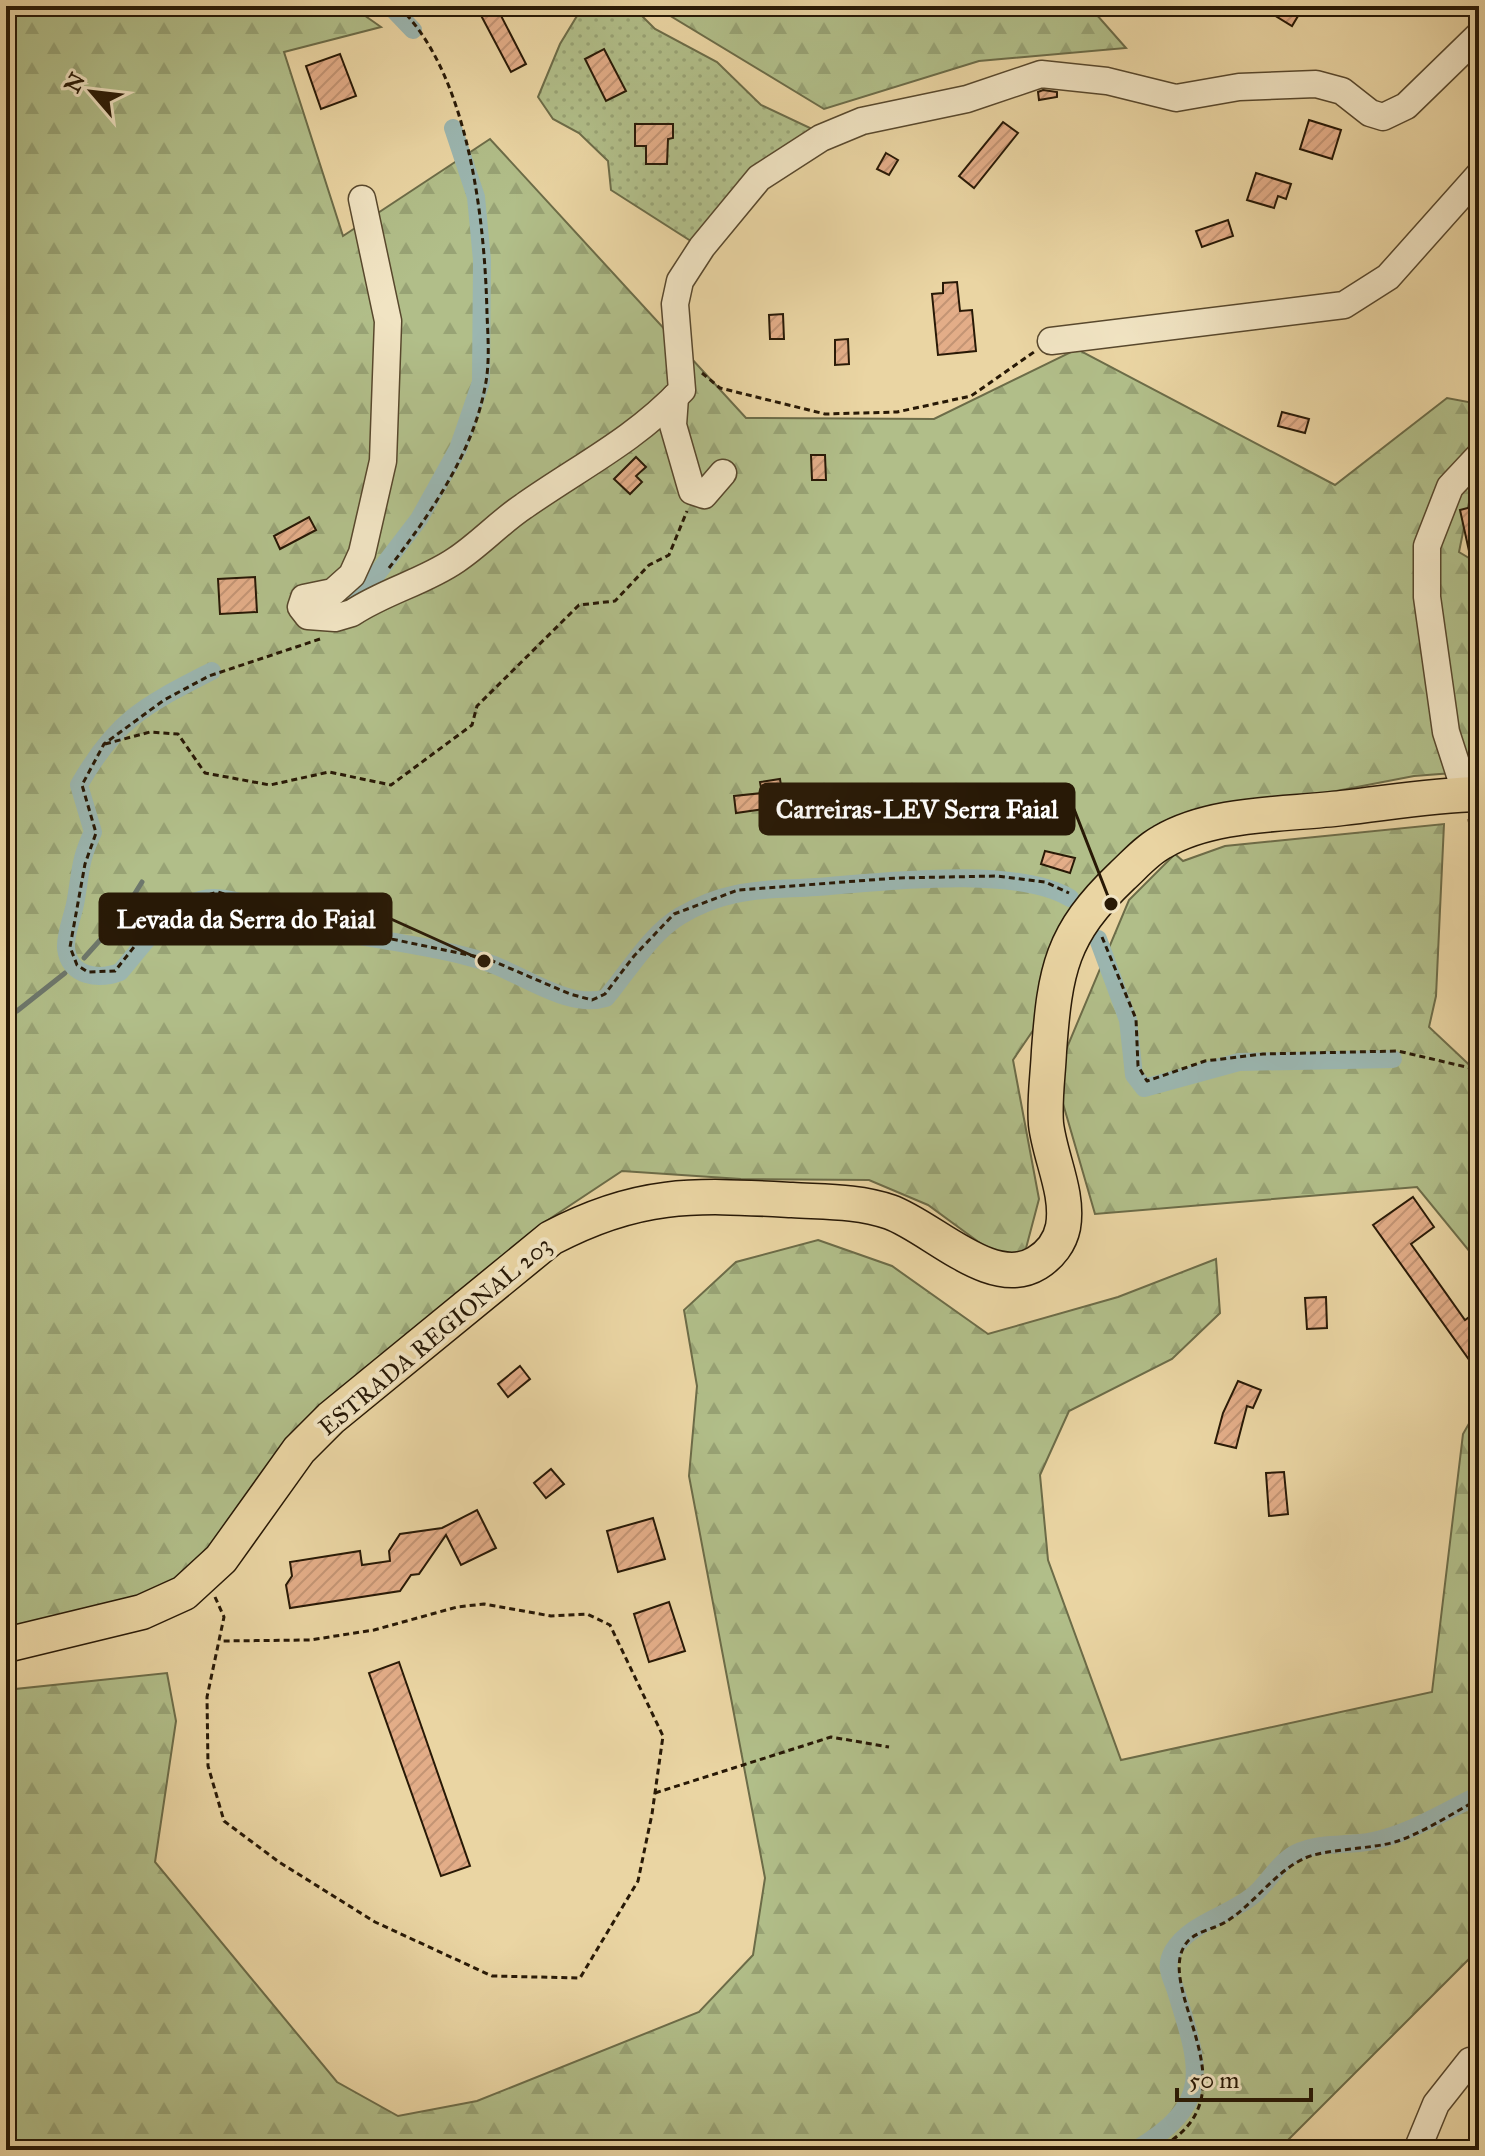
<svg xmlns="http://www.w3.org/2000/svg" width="1485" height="2156" viewBox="0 0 1485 2156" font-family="'IM FELL Great Primer',serif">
<defs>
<pattern id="grass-dots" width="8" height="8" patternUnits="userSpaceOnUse" patternTransform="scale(2)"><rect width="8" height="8" fill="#b1be89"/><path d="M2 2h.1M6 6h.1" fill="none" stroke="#98a375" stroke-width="1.8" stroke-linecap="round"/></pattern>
<pattern id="forest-firs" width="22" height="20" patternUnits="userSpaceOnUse" patternTransform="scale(2)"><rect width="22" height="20" fill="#b1be89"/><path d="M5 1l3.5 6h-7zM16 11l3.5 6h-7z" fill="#98a375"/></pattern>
<pattern id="building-hatch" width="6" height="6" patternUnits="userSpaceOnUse" patternTransform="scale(2)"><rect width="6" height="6" fill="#e3ad88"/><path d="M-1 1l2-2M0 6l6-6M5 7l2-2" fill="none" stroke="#c39474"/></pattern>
</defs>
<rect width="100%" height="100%" fill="#ead5a3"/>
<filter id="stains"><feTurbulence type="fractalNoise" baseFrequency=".0025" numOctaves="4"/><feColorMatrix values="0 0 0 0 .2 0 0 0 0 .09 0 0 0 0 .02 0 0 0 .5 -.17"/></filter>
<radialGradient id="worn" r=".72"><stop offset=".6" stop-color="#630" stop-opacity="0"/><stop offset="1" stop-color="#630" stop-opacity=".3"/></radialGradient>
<!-- grass -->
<polygon fill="url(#grass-dots)" stroke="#6c6c48" stroke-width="2" points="583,6 632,6 655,29 717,62 761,105 827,136 694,243 611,190 608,161 579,133 553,119 538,97 560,44"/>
<!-- forest -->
<g fill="url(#forest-firs)" stroke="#6c6c48" stroke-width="2">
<polygon points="6,6 351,6 381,27 284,52 343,236 490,139 746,418 934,419 1077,349 1335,485 1447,398 1479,404 1479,453 1459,552 1479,564 1479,771 1414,776 1170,823 1083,914 1053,1001 1013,1060 1039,1199 1025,1252 995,1254 928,1205 869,1180 741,1179 622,1171 542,1224 206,1562 157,1594 6,1632"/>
<polygon points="654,6 1089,6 1126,48 979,61 824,109"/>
<polygon points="1444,824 1436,996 1429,1027 1479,1074 1479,1263 1417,1187 1095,1214 1055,1076 1129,900 1175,854 1183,861 1225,846"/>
<polygon points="818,1240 892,1266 988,1334 1118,1297 1216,1259 1220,1313 1172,1359 1069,1411 1040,1475 1048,1560 1121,1760 1432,1692 1463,1434 1479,1406 1479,1960 1475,1953 1278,2150 6,2150 6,1690 167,1673 176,1721 155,1862 337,2082 398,2116 477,2101 699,2012 753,1955 765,1878 689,1476 697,1386 684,1310 736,1262"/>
</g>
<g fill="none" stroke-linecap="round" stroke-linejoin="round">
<!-- stream -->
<g stroke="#6d776c" stroke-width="5">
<polyline points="84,958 119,919 142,882"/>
<polyline points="6,1014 17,1011 65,973"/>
</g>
<!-- canal -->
<g stroke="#9bb6b0" stroke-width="18">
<polyline points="390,6 413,30"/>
<polyline points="354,604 419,519 458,449 481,382 482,260 476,197 453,128"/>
<path d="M212,671C146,705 117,718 79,785L93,832C80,859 81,870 76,899C74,914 65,933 66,948C69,977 99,980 120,972C143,946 166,909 200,900C228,892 262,911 288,919C353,940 424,942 486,962C521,973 568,1010 606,998C628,972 650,934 680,916C697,906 716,898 736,894C762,888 790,889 816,887C882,882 1014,865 1070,898"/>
<polyline points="1098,939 1128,1020 1134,1075 1144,1088 1239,1062 1393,1059"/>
<path d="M1135,2150C1214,2104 1200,2068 1176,1991C1171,1976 1164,1967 1173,1951C1191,1921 1233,1915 1257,1892C1271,1878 1282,1858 1301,1851C1323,1842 1350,1846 1373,1841C1411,1833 1445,1811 1479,1795"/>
</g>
</g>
<!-- building -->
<g fill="url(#building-hatch)" stroke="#281906" stroke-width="2">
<polygon points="476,6 496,6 526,64 511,72"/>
<polygon points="1259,6 1304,6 1292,26"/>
<polygon points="604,49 626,91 606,101 585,59"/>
<polygon points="340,54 356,96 321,109 306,66"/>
<polygon points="1043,90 1057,92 1057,97 1039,100 1038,92"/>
<polygon points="1309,120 1341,130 1332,159 1300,149"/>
<polygon points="1003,122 1018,133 974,188 959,176"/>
<polygon points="635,124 673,124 673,138 668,139 667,164 646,164 646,146 635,146"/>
<polygon points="886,153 898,160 889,175 877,169"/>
<polygon points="1256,173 1291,184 1286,199 1278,196 1274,208 1247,200"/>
<polygon points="1228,220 1233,236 1202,247 1196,231"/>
<polygon points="957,282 960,311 972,310 976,351 938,355 932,294 943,293 943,283"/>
<polygon points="783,314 784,339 770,339 769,315"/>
<polygon points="848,339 849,364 835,365 835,340"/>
<polygon points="1282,412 1309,419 1305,433 1278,426"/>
<polygon points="811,455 825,455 826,480 812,480"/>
<polygon points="636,457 646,467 636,476 642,482 630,494 614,479"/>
<polygon points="1479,505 1479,568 1473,569 1460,510"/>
<polygon points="309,517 316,530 280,549 274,536"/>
<polygon points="255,577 257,612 220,614 218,579"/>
<polygon points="780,779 784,806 736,813 734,796 762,793 760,782"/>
<polygon points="1045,851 1075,858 1070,873 1041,864"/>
<polygon points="1413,1197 1434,1227 1411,1244 1465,1320 1479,1310 1479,1354 1470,1361 1373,1225"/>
<polygon points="1326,1297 1327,1328 1307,1329 1305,1298"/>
<polygon points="520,1366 530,1379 508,1397 498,1384"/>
<polygon points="1238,1381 1261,1390 1253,1408 1247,1406 1236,1448 1215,1443 1223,1413"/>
<polygon points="551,1469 564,1484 546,1498 534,1483"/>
<polygon points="1284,1472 1288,1514 1269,1516 1266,1473"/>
<polygon points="477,1510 496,1548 461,1565 446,1535 419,1574 411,1575 400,1591 290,1608 286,1585 292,1576 290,1562 360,1551 362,1565 390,1561 389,1551 400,1534 442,1528"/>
<polygon points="653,1518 665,1559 618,1572 607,1531"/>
<polygon points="669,1602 685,1651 649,1662 634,1614"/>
<polygon points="399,1662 470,1866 441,1876 369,1673"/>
</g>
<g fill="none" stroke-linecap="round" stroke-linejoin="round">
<!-- minor casing -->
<g stroke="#58482d" stroke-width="29">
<g id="minor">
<path d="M362,199L388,321L383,461L362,553L352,575L333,592L304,598L301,607L308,616L335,618L352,613C385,591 424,582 456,560C480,544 500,522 524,506C581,466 633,441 682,390L675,304L680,281L702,247L759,178L821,138L862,121L967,99L1041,74L1107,81L1176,98L1239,87L1316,84L1342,91L1370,113L1383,117L1406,106L1479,35"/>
<polyline points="1051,341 1344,305 1388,277 1479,175"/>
<polyline points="675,397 673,425 692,491 704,495 723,473"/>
<polyline points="1466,794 1446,732 1427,597 1427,546 1450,487 1479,456"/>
<polyline points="1417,2150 1436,2104 1470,2061 1479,2061"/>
</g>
</g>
<!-- major casing -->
<g stroke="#281906" stroke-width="37">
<path id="major" d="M6,1645L142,1612L184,1593L221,1559L299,1450L331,1418L551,1238C640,1191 695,1195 792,1200C825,1202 858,1201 890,1212C932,1227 992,1291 1037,1263C1050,1255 1060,1242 1063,1227C1069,1193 1050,1158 1046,1124C1044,1101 1048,1075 1049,1051C1055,970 1061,934 1122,876C1135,864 1147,850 1162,842C1213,812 1284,815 1342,808C1387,803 1433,795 1479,794"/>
</g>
<!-- path -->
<g stroke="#281906" stroke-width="3" stroke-dasharray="6 4" stroke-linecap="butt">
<polyline points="702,373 720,388 825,414 897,412 971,396 1034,352"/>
<path d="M389,568C429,516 473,453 485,387C490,364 488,337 487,314C485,221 469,73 398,6"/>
<polyline points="320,639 209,676 164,700 104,744 82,785 96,833 85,864 70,947 77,965 88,972 115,971 145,933 180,903 218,892 314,923 488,959 570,994 592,1000 605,994 634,956 674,914 738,890 897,878 997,876 1045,882 1069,893"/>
<polyline points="105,744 150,732 178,734 205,773 270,785 329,772 391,785 472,725 477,706 579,605 615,601 649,565 669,555 687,511"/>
<polyline points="1469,819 1479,890"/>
<polyline points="1102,937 1136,1019 1138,1066 1147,1081 1205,1061 1263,1054 1398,1051 1479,1070"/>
<polyline points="215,1597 224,1617 207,1697 208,1766 224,1821 279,1862 375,1922 492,1976 580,1978 638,1881 652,1814 663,1736 610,1625 587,1614 551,1616 484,1604 457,1607 374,1630 310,1640 220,1641"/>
<polyline points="655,1793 831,1737 889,1747"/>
<path d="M1155,2150C1265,2097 1146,1984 1189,1940C1198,1931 1217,1928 1227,1921C1254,1904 1274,1873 1303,1859C1325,1848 1371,1850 1398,1841C1426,1831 1453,1813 1479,1799"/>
</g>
<!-- minor -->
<use href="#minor" stroke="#f1e4c3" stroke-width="26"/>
<!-- major -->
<use href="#major" stroke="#ead5a3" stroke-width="34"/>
</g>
<g text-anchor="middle" stroke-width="8" stroke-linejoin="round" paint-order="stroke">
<!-- street labels -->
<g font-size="24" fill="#281906" stroke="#f1e4c3">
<text transform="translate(435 1336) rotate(-40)" y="8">ESTRADA REGIONAL 203</text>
</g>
</g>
<!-- callouts -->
<path fill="none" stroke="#281906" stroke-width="3" d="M1111 904L1074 809M484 961L391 919"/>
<g fill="#281906" stroke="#f1e4c3" stroke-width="3">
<circle cx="1111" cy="904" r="8"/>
<circle cx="484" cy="961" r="8"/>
</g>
<g fill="#281906" stroke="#281906" stroke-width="3">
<rect x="760" y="784" width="314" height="50" rx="8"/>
<rect x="100" y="894" width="291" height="50" rx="8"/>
</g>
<g font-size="26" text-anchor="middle" font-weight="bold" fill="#fff">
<text x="917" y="818">Carreiras-LEV Serra Faial</text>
<text x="246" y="928">Levada da Serra do Faial</text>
</g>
<!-- margin -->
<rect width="1485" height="2156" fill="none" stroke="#ead5a3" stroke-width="32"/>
<rect x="8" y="8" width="1469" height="2140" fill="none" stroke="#281906" stroke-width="4"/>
<rect x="16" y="16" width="1453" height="2124" fill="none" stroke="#281906" stroke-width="2"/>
<!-- north arrow -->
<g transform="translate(92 92) rotate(298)" stroke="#f1e4c3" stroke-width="6" paint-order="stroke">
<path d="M0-6L14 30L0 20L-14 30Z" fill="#281906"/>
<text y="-12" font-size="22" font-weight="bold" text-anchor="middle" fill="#281906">N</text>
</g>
<!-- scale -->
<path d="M1177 2088v12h134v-12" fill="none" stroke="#281906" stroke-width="4"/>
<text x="1189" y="2088" font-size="24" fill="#281906" stroke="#f1e4c3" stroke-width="6" paint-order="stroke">50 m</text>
<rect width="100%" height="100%" filter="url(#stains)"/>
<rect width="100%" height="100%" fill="url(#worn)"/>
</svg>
